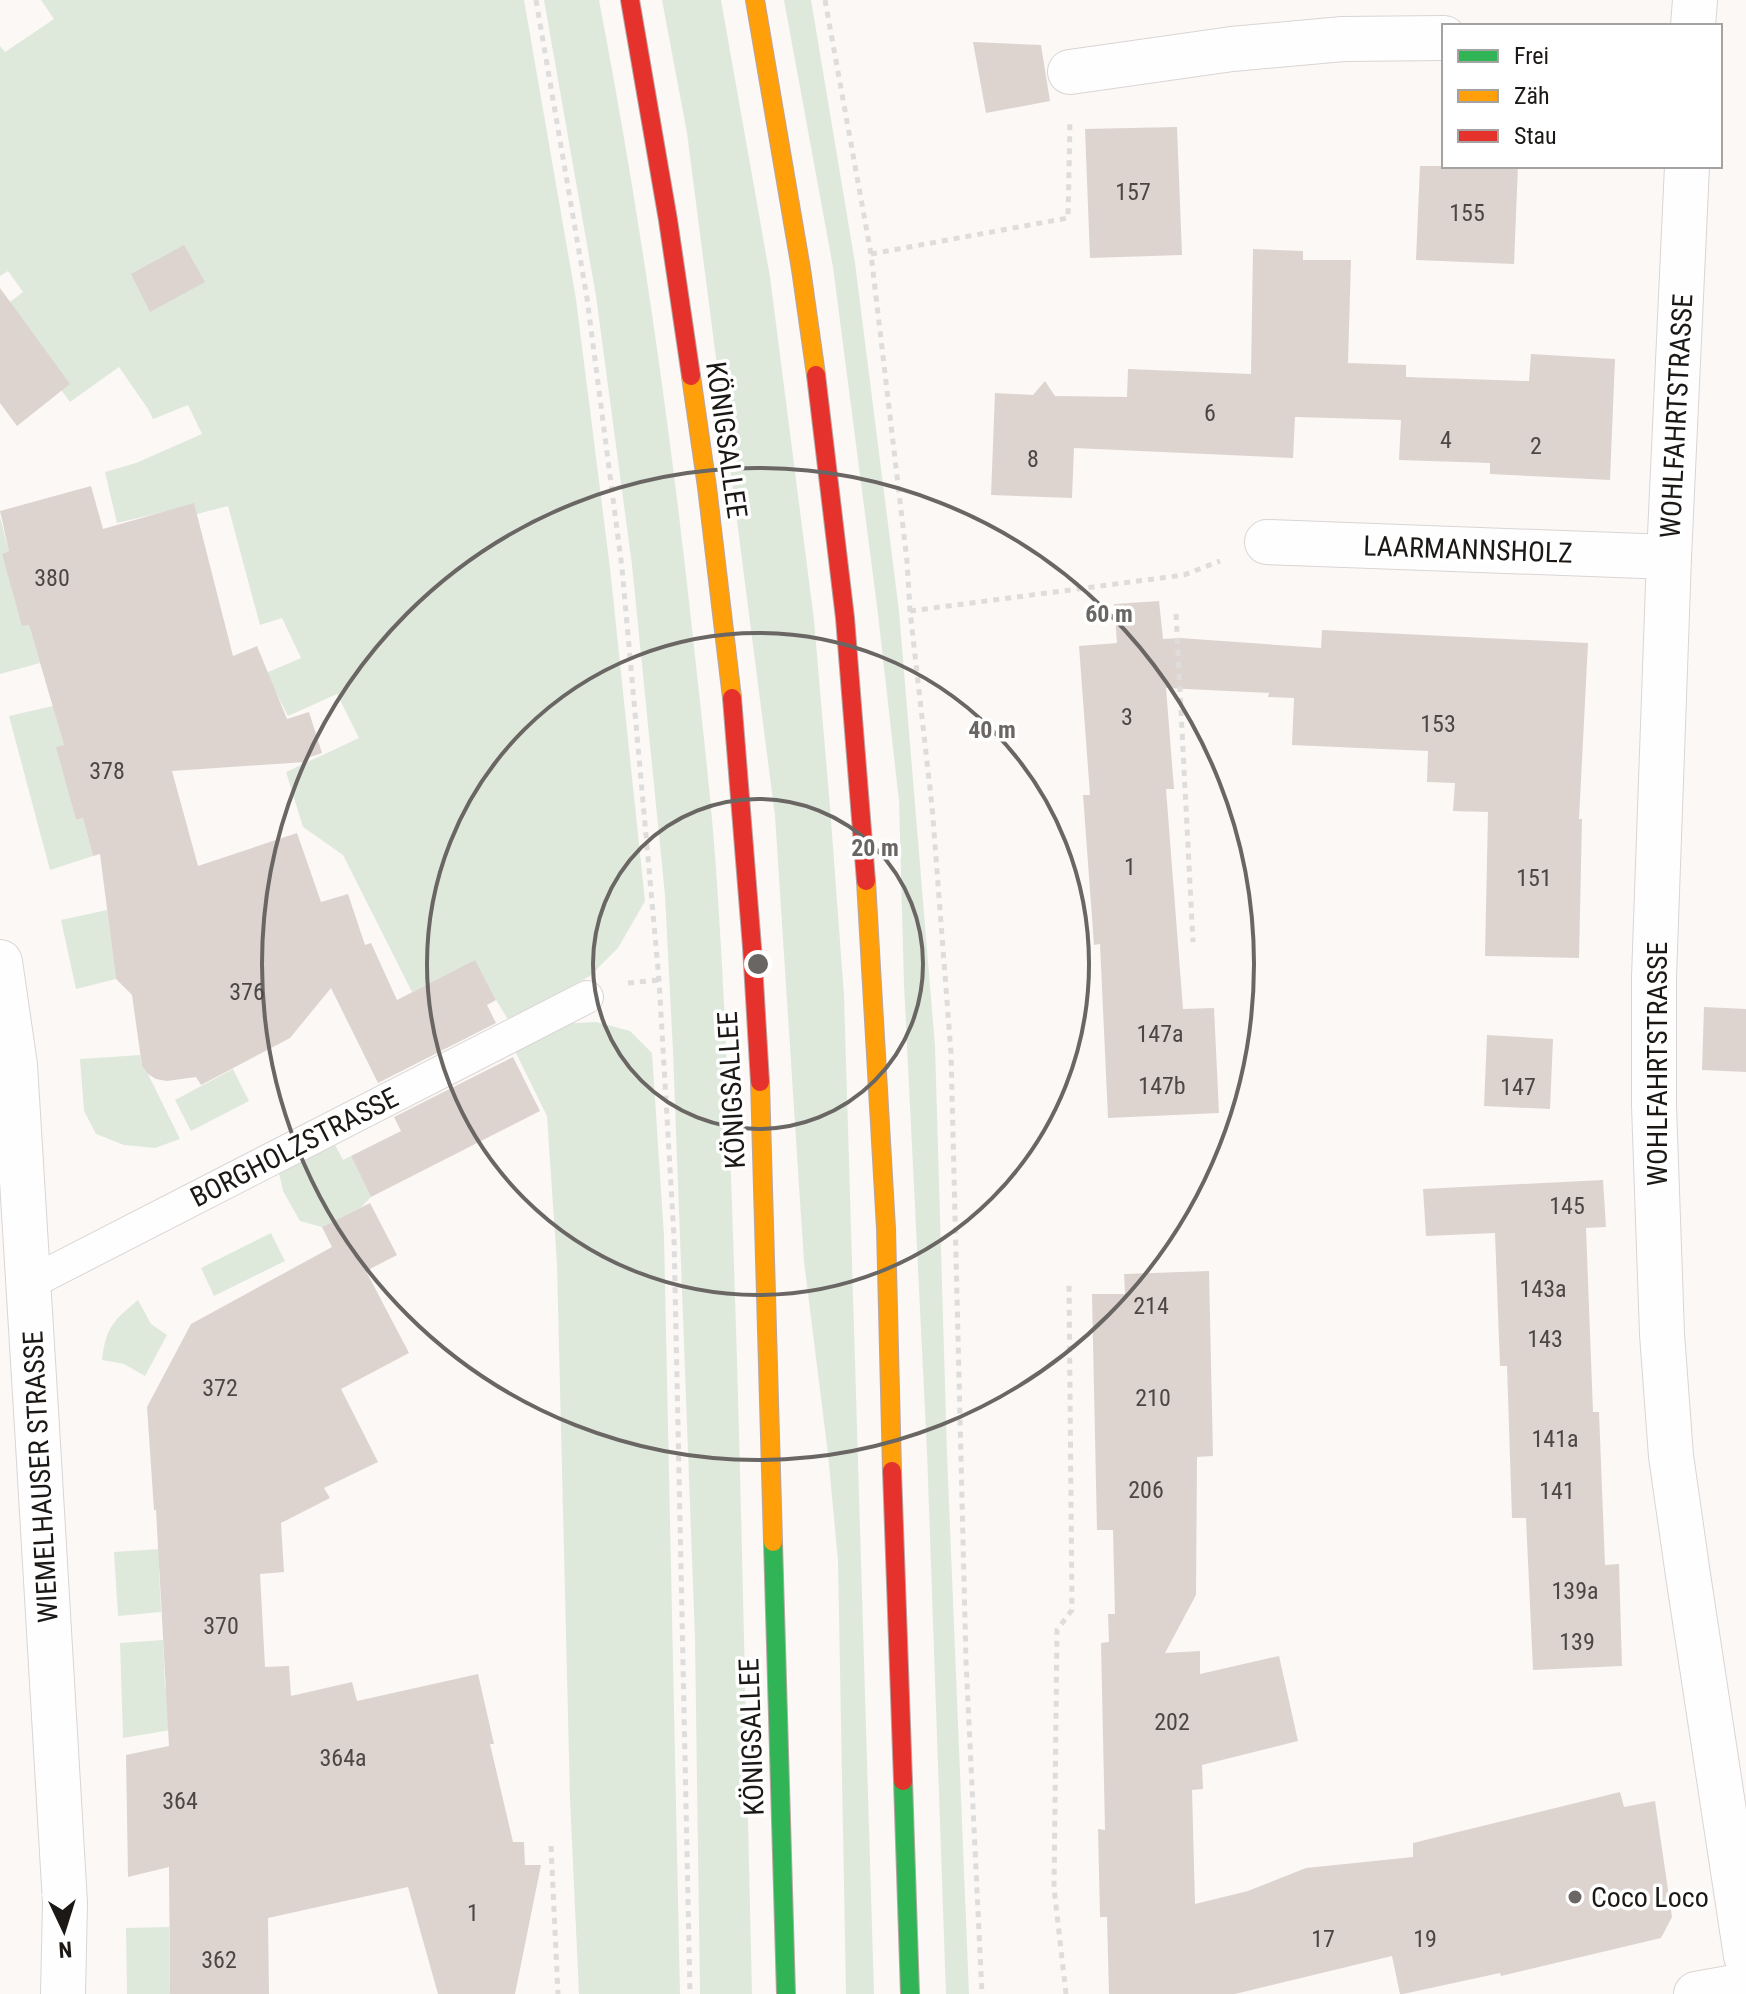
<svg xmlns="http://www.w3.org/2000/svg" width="1746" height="1994" viewBox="0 0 1746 1994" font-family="'Roboto Condensed',sans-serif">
<rect width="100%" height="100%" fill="#fcf8f6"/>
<!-- green -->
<g fill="#dee9dc">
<polygon points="41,0 524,0 576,299 610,568 645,901 618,948 590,976 509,1021 496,1000 475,961 412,992 343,855 303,827 286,772 359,738 337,694 288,716 266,673 301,658 282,618 260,625 228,506 197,514 167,511 117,523 105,472 136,463 202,434 188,405 153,419 148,409 119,367 70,402 30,347 10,302 23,292 8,271 0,276 0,46 5,52 54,19"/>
<path d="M544,0H599C640,214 671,430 694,647C703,730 713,814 718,898C728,1052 732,1206 737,1360C743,1571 747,1783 752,1994H700L695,1638L673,1051L665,895L632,565L596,296Z"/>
<polygon points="662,0 721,0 770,277 814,620 830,807 844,995 874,1994 846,1994 838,1561 828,1454 804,1262 775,816 687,133"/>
<polygon points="784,0 811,0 855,263 899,611 935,1046 947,1453 969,1994 946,1994 927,1451 904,984 899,801 878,614 833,267"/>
<polygon points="0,517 9,551 2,554 29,625 40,663 0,674"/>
<polygon points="53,706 64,745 57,748 76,820 83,818 93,856 50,870 9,716"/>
<polygon points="107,910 116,979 76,989 61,920"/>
<polygon points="596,1022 630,1031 652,1053 664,1236 680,1994 579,1994 570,1799 557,1264 547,1116 513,1047 558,1024"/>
<polygon points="140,1055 142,1066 148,1074 180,1139 155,1148 124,1145 96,1134 84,1111 80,1059"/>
<polygon points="233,1069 249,1101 191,1131 175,1100"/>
<polygon points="333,1141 343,1160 351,1156 371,1197 360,1208 322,1227 300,1221 283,1191 278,1168"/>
<polygon points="271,1233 285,1261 214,1296 201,1268"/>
<path d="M138,1300L151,1324L167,1335L145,1376L124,1364L102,1360C106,1327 113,1321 138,1300Z"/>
<polygon points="175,1548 159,1570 161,1612 118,1616 114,1552"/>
<polygon points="163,1640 165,1687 183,1686 183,1728 123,1738 120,1643"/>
<polygon points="169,1927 170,1994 127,1994 126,1928"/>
</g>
<!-- building -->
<g fill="#ddd4d0">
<polygon points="973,42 1041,45 1050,101 986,113"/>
<polygon points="1177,127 1182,255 1090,258 1085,129"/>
<polygon points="1420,166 1518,166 1514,264 1416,260"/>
<polygon points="184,245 205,282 150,312 131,274"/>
<polygon points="1253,249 1303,251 1303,260 1351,260 1348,363 1406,365 1406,377 1529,381 1531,354 1615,359 1610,480 1490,474 1490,463 1399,460 1401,420 1295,417 1293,458 1074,448 1072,498 991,495 995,393 1033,395 1045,381 1055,396 1127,397 1128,369 1251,374"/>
<polygon points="0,288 70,384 17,426 0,403"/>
<polygon points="91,486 103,529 194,503 233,656 257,646 287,719 309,712 322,753 304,759 305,762 172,771 198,866 297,833 321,902 348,894 365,945 371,943 397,1000 475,960 496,1000 487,1005 496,1023 378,1083 331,988 290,1038 201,1085 196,1077 167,1081 156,1079 148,1074 142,1066 132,995 116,979 100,854 93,856 83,818 76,820 56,747 64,745 29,625 22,626 2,554 9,551 0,511"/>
<polygon points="1159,601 1163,639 1180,638 1321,648 1322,630 1588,643 1579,819 1582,819 1579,958 1485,956 1488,812 1453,811 1455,783 1427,782 1428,751 1292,745 1294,698 1268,697 1269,693 1166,688 1174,789 1166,789 1183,1009 1214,1008 1219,1113 1108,1118 1100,944 1094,945 1083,795 1090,795 1079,646 1117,643 1114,604"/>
<polygon points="1704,1007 1746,1009 1746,1072 1702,1070"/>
<polygon points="1487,1035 1553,1039 1550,1109 1484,1106"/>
<polygon points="513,1057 540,1111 371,1197 351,1156 401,1131 394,1117"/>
<polygon points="1603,1180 1606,1227 1586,1228 1593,1412 1599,1412 1605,1565 1619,1564 1622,1666 1533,1670 1526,1518 1512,1518 1507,1366 1500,1366 1495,1233 1426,1236 1423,1189"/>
<polygon points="370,1203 397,1255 366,1271 409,1353 341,1389 378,1462 324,1488 330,1498 281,1523 284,1572 260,1574 265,1667 289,1666 291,1696 352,1682 357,1701 478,1674 494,1744 490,1744 513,1842 524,1842 525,1865 541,1865 515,1994 438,1994 408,1887 268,1918 269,1994 170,1994 169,1867 128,1877 126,1755 169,1746 156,1510 154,1510 147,1407 191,1324 332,1247 322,1227"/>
<polygon points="1209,1271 1213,1456 1197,1457 1196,1595 1165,1653 1200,1651 1200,1674 1279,1656 1298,1741 1202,1765 1203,1789 1192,1790 1195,1904 1248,1891 1306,1868 1413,1857 1413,1843 1620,1792 1624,1807 1655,1801 1672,1917 1661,1938 1501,1976 1500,1973 1403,1994 1400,1994 1392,1956 1235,1994 1109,1994 1107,1917 1100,1917 1098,1829 1105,1830 1101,1643 1109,1642 1108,1614 1115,1614 1113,1530 1097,1530 1092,1294 1125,1294 1124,1274"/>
</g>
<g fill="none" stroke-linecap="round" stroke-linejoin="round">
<!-- lane casing -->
<g stroke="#d9d5d4" stroke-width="34">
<polyline id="lane" points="28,1284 587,997"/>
</g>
<!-- street casing -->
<g stroke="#d9d5d4" stroke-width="46">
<g id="street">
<polyline points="1693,26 1695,0"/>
<polyline points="1070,72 1232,49 1343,39 1444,38"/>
<polyline points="1687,166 1669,557 1654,977 1654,1105 1662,1334 1671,1456 1688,1575 1746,1956"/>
<polyline points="1267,542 1669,557"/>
<polyline points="0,962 15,1065 37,1427 65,1903 63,1994"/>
<polyline points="1696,1994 1746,1985"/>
</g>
</g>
<!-- fast casing -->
<g stroke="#b7a6a4" stroke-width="20">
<g id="fast">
<polyline points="773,1542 786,1994"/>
<polyline points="903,1781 910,1994"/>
</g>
</g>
<!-- slow casing -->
<g stroke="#b7a6a4" stroke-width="20">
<g id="slow">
<polyline points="755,0 801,269 816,375"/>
<polyline points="691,376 707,487 732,698"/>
<polyline points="866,881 886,1228 892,1471"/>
<polyline points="760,1082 773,1542"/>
</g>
</g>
<!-- jam casing -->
<g stroke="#b7a6a4" stroke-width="20">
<g id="jam">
<polyline points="630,0 668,220 691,376"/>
<polyline points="816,375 845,618 866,881"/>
<polyline points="732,698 752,947 760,1082"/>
<polyline points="892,1471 903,1781"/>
</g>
</g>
<!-- path -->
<g stroke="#dedddc" stroke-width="5" stroke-dasharray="6 6" stroke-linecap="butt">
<polyline points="536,0 587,298 622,568 659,980 674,1237 690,1994"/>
<polyline points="825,0 871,254 907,561 910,611 932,806 951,1053 966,1661 982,1994"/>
<polyline points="871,254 1068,218 1070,121"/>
<polyline points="910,611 1184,575 1220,561"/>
<polyline points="1176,614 1193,942"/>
<polyline points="628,983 659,980"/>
<polyline points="551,1846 558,1994"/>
<polyline points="1066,1994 1054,1888 1057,1630 1072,1610 1069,1282"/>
</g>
<!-- lane -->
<use href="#lane" stroke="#fffefe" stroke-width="32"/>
<!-- street -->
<use href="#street" stroke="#fffefe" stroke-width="44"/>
<!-- fast -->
<use href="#fast" stroke="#30b455" stroke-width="18"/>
<!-- slow -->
<use href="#slow" stroke="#ff9f0a" stroke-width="18"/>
<!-- jam -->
<use href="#jam" stroke="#e5322d" stroke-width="18"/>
</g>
<!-- distance rings -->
<g fill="none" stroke="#6a6664" stroke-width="4">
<circle cx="758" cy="964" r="165"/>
<circle cx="758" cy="964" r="331"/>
<circle cx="758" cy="964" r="496"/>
</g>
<!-- markers -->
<circle fill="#6a6664" stroke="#fff" stroke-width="3" cx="1575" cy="1897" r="8"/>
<g text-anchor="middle" stroke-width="7" stroke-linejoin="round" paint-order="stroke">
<!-- number labels -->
<g font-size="24" fill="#4c4744">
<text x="1133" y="200">157</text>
<text x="1467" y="221">155</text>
<text x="1210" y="421">6</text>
<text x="1446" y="448">4</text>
<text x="1536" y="454">2</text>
<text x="1033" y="467">8</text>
<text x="52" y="586">380</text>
<text x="1127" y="725">3</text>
<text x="1438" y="732">153</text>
<text x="107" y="779">378</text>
<text x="1130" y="875">1</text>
<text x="1534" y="886">151</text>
<text x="247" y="1000">376</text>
<text x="1160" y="1042">147a</text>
<text x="1162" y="1094">147b</text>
<text x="1518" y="1095">147</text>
<text x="1567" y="1214">145</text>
<text x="1543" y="1297">143a</text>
<text x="1151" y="1314">214</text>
<text x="1545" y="1347">143</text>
<text x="220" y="1396">372</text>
<text x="1153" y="1406">210</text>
<text x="1555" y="1447">141a</text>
<text x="1146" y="1498">206</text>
<text x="1557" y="1499">141</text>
<text x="1575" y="1599">139a</text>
<text x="221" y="1634">370</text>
<text x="1577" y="1650">139</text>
<text x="1172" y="1730">202</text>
<text x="343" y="1766">364a</text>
<text x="180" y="1809">364</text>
<text x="473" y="1921">1</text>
<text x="1323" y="1947">17</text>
<text x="1425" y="1947">19</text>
<text x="219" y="1968">362</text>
</g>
<!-- street labels -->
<g font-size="28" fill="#1b1816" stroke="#fff">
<text transform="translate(1676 416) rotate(-87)" y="10">WOHLFAHRTSTRASSE</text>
<text transform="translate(727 440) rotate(82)" y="10">KÖNIGSALLEE</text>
<text transform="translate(1468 549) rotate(2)" y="10">LAARMANNSHOLZ</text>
<text transform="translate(1657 1064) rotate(-90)" y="10">WOHLFAHRTSTRASSE</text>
<text transform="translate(731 1090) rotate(-93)" y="10">KÖNIGSALLEE</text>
<text transform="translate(294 1147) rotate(-27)" y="10">BORGHOLZSTRASSE</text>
<text transform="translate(40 1477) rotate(-93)" y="10">WIEMELHAUSER STRASSE</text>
<text transform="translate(751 1737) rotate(-92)" y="10">KÖNIGSALLEE</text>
</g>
<!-- poi labels -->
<g font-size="28" fill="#1b1816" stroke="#fff" text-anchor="start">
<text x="1591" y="1907">Coco Loco</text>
</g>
</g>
<circle cx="758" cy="964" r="12" fill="#6a6664" stroke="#fff" stroke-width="4"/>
<g font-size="24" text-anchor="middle" font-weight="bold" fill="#6a6664" stroke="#fff" stroke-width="7" stroke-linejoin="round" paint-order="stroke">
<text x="1109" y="622">60 m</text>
<text x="992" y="738">40 m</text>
<text x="875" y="856">20 m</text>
</g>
<!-- legend -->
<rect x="1442" y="24" width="280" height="144" fill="#ffffff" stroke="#a4a3a2" stroke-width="2"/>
<rect x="1458" y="50" width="40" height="12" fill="#30b455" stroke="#a4a3a2" stroke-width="2"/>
<text x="1514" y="64" font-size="24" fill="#1b1816">Frei</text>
<rect x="1458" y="90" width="40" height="12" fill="#ff9f0a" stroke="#a4a3a2" stroke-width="2"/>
<text x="1514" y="104" font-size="24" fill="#1b1816">Zäh</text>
<rect x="1458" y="130" width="40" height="12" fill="#e5322d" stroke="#a4a3a2" stroke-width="2"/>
<text x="1514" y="144" font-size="24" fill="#1b1816">Stau</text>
<!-- north arrow -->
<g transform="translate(64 1930) rotate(176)" stroke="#ffffff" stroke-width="6" paint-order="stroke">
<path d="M0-6L14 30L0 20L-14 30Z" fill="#1b1816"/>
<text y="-12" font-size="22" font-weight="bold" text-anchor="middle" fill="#1b1816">N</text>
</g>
</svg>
